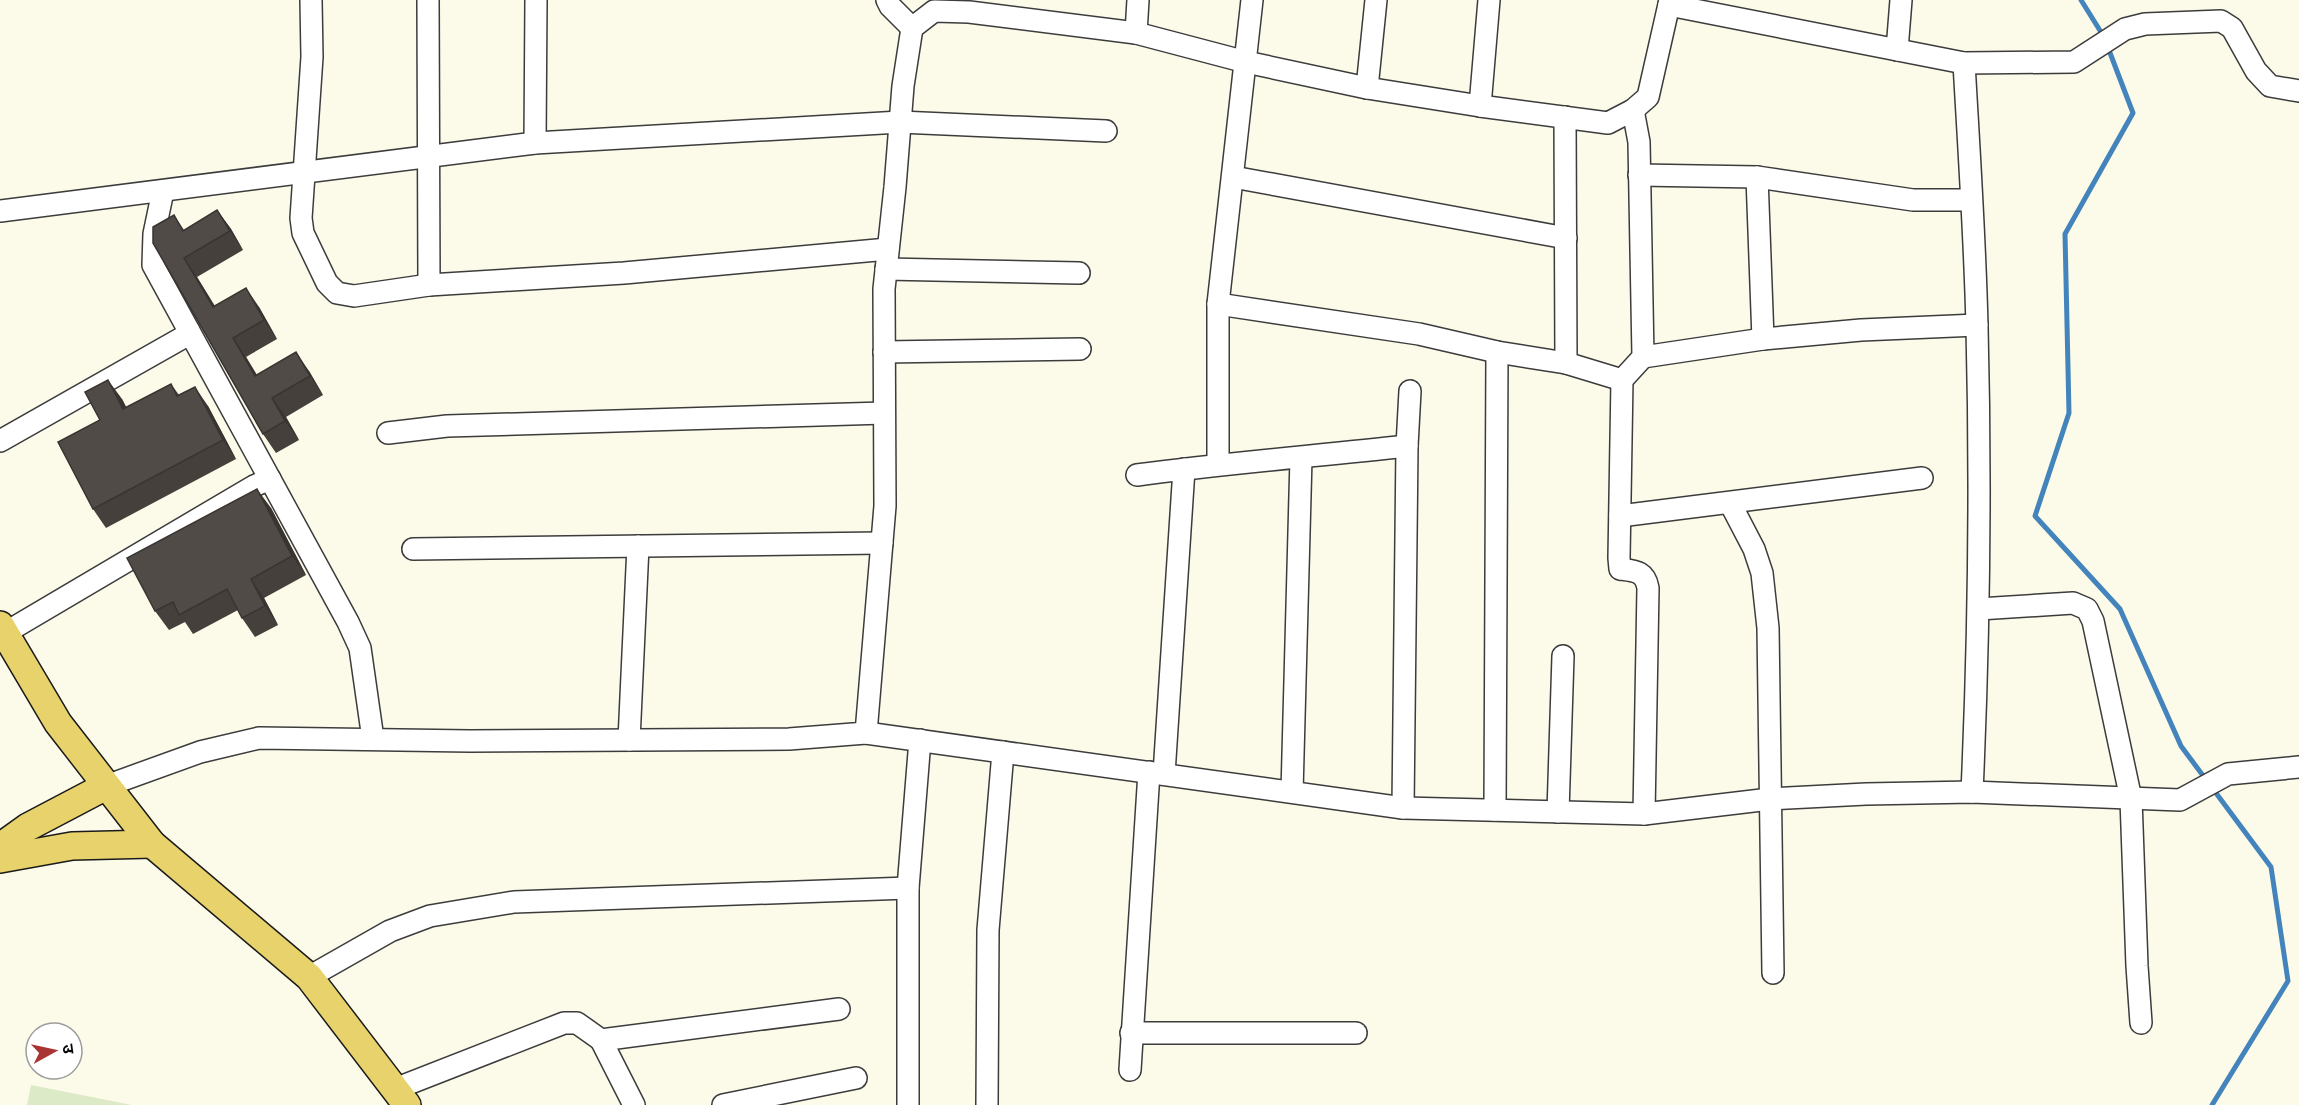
<svg xmlns="http://www.w3.org/2000/svg" width="2299" height="1105" viewBox="0 0 2299 1105" font-family="'Roboto Serif','Noto Sans Devanagari',serif">
<rect width="100%" height="100%" fill="#fcfae8"/>
<!-- pitch -->
<polygon fill="#dceac8" points="31,1085 132,1105 27,1105"/>
<g fill="none" stroke-linecap="round" stroke-linejoin="round">
<!-- stream -->
<g stroke="#4384bc" stroke-width="5">
<polyline points="2081,0 2104,37"/>
<polyline points="2107,45 2133,113 2065,234 2069,413 2035,516 2120,609 2181,746 2207,781"/>
<polyline points="2212,1105 2288,981 2271,867 2213,789"/>
</g>
<!-- minor casing -->
<g stroke="#3c3c3c" stroke-width="24">
<g id="minor">
<polyline points="311,0 312,57 301,218 303,233 327,283 337,293 354,296 429,285 624,273 888,249"/>
<polyline points="428,0 429,285"/>
<polyline points="887,0 890,6 912,28"/>
<polyline points="1669,5 1964,63 2074,62 2125,29 2145,24 2221,21 2232,28 2256,71 2270,86 2299,91"/>
<polyline points="1136,33 1138,0"/>
<polyline points="1897,50 1901,0"/>
<path d="M1964,63C1969,151 1975,239 1977,327C1981,482 1979,637 1972,792"/>
<polyline points="1367,88 1376,0"/>
<polyline points="1480,106 1489,0"/>
<path d="M1633,110L1639,142L1643,357L1622,380L1619,558L1620,569C1635,571 1645,571 1648,588L1644,814"/>
<polyline points="1565,117 1566,363"/>
<polyline points="535,143 536,0"/>
<polyline points="1639,175 1757,177 1913,200 1971,200"/>
<polyline points="1233,177 1566,238"/>
<polyline points="1757,177 1763,339"/>
<polyline points="163,191 154,234 153,265 348,622 360,648 373,739"/>
<polyline points="0,211 535,143 900,122 1106,131"/>
<polyline points="886,269 1079,273"/>
<polyline points="1218,304 1419,334 1497,352 1566,363 1622,380"/>
<polyline points="884,352 1080,349"/>
<polyline points="1643,357 1763,339 1861,330 1977,325"/>
<polyline points="388,433 447,426 884,413"/>
<polyline points="0,441 182,338 189,331"/>
<polyline points="1218,464 1218,304 1252,0"/>
<path d="M1137,475C1227,463 1317,456 1407,446"/>
<polyline points="1730,503 1754,549 1762,573 1768,628 1773,973"/>
<polyline points="1620,516 1922,478"/>
<polyline points="413,549 882,543"/>
<polyline points="1979,609 2073,603 2087,609 2093,621 2131,799 2137,966 2141,1023"/>
<polyline points="5,633 254,486 270,479"/>
<polyline points="866,733 1403,808 1644,814 1770,799 1866,794 1972,792 2180,800 2228,774 2299,767"/>
<polyline points="629,740 638,546"/>
<polyline points="1164,774 1184,469"/>
<polyline points="106,786 200,752 259,738 470,741 789,739 866,733 885,506 884,289 895,187 903,86 912,28 934,11 969,12 1136,33 1246,62 1367,88 1480,106 1608,123 1633,110 1648,97 1670,0"/>
<polyline points="1292,792 1301,458"/>
<polyline points="1403,808 1407,446 1410,391"/>
<polyline points="1495,810 1497,352"/>
<polyline points="1558,812 1563,656"/>
<polyline points="309,977 390,931 430,916 514,902 908,888"/>
<polyline points="1131,1033 1356,1033"/>
<polyline points="601,1040 634,1105"/>
<polyline points="1130,1070 1149,772"/>
<polyline points="395,1089 564,1023 577,1023 601,1040 839,1009"/>
<polyline points="723,1105 856,1078"/>
<polyline points="908,1105 908,888 920,740"/>
<polyline points="987,1105 988,930 1003,752"/>
</g>
</g>
<!-- major casing -->
<g stroke="#1a1a1a" stroke-width="30">
<g id="major">
<polyline points="0,625 58,723 152,844 309,977 407,1105"/>
<polyline points="0,847 28,827 106,786"/>
<polyline points="0,859 72,846 152,844"/>
</g>
</g>
<!-- minor -->
<use href="#minor" stroke="#fff" stroke-width="21"/>
<!-- major -->
<use href="#major" stroke="#e8d26c" stroke-width="27"/>
</g>
<!-- wall -->
<g fill="#46403d">
<polygon points="217,210 231,229 243,250 197,277 215,306 259,307 277,339 246,357 257,375 309,371 323,395 286,417 299,440 276,453 263,434 153,243 174,215 184,230"/>
<polygon points="171,384 179,395 208,406 236,459 106,528 93,509 100,420 122,399 126,407"/>
<polygon points="271,508 306,575 264,598 278,625 255,637 242,618 238,610 193,634 185,622 169,630 155,611"/>
</g>
<!-- shaded-wall -->
<g fill="#393432">
<polygon points="217,210 231,229 243,250 230,231"/>
<polygon points="184,258 197,277 226,326 213,307"/>
<polygon points="246,288 259,307 277,339 264,320"/>
<polygon points="233,338 246,357 268,395 255,376"/>
<polygon points="296,352 309,371 323,395 310,376"/>
<polygon points="108,380 122,399 137,428 123,409"/>
<polygon points="195,387 208,406 236,459 223,440"/>
<polygon points="272,398 286,417 299,440 285,421"/>
<polygon points="257,489 271,508 306,575 292,556"/>
<polygon points="251,579 264,598 278,625 265,606"/>
</g>
<!-- building -->
<g fill="#514b47" stroke="#393432" stroke-width="1.5">
<polygon points="217,210 230,231 184,258 213,307 246,288 264,320 233,338 255,376 296,352 310,376 272,398 285,421 263,434 153,243 153,227 174,215 183,231"/>
<polygon points="108,380 123,409 171,384 177,396 195,387 223,440 93,509 58,442 100,420 85,392"/>
<polygon points="257,489 292,556 251,579 265,606 242,618 227,589 179,615 173,602 155,611 127,558"/>
</g>
<!-- north arrow -->
<g transform="translate(54 1051) rotate(82)"><circle r="28" fill="#ffffff" stroke="#9d9d9d" stroke-width="1.5"/>
<path d="M0-4.5L10 22L0 15L-10 22Z" fill="#a83433"/>
<text y="-9" font-size="16" font-weight="bold" text-anchor="middle" fill="#090909">उ</text>
</g>
</svg>
